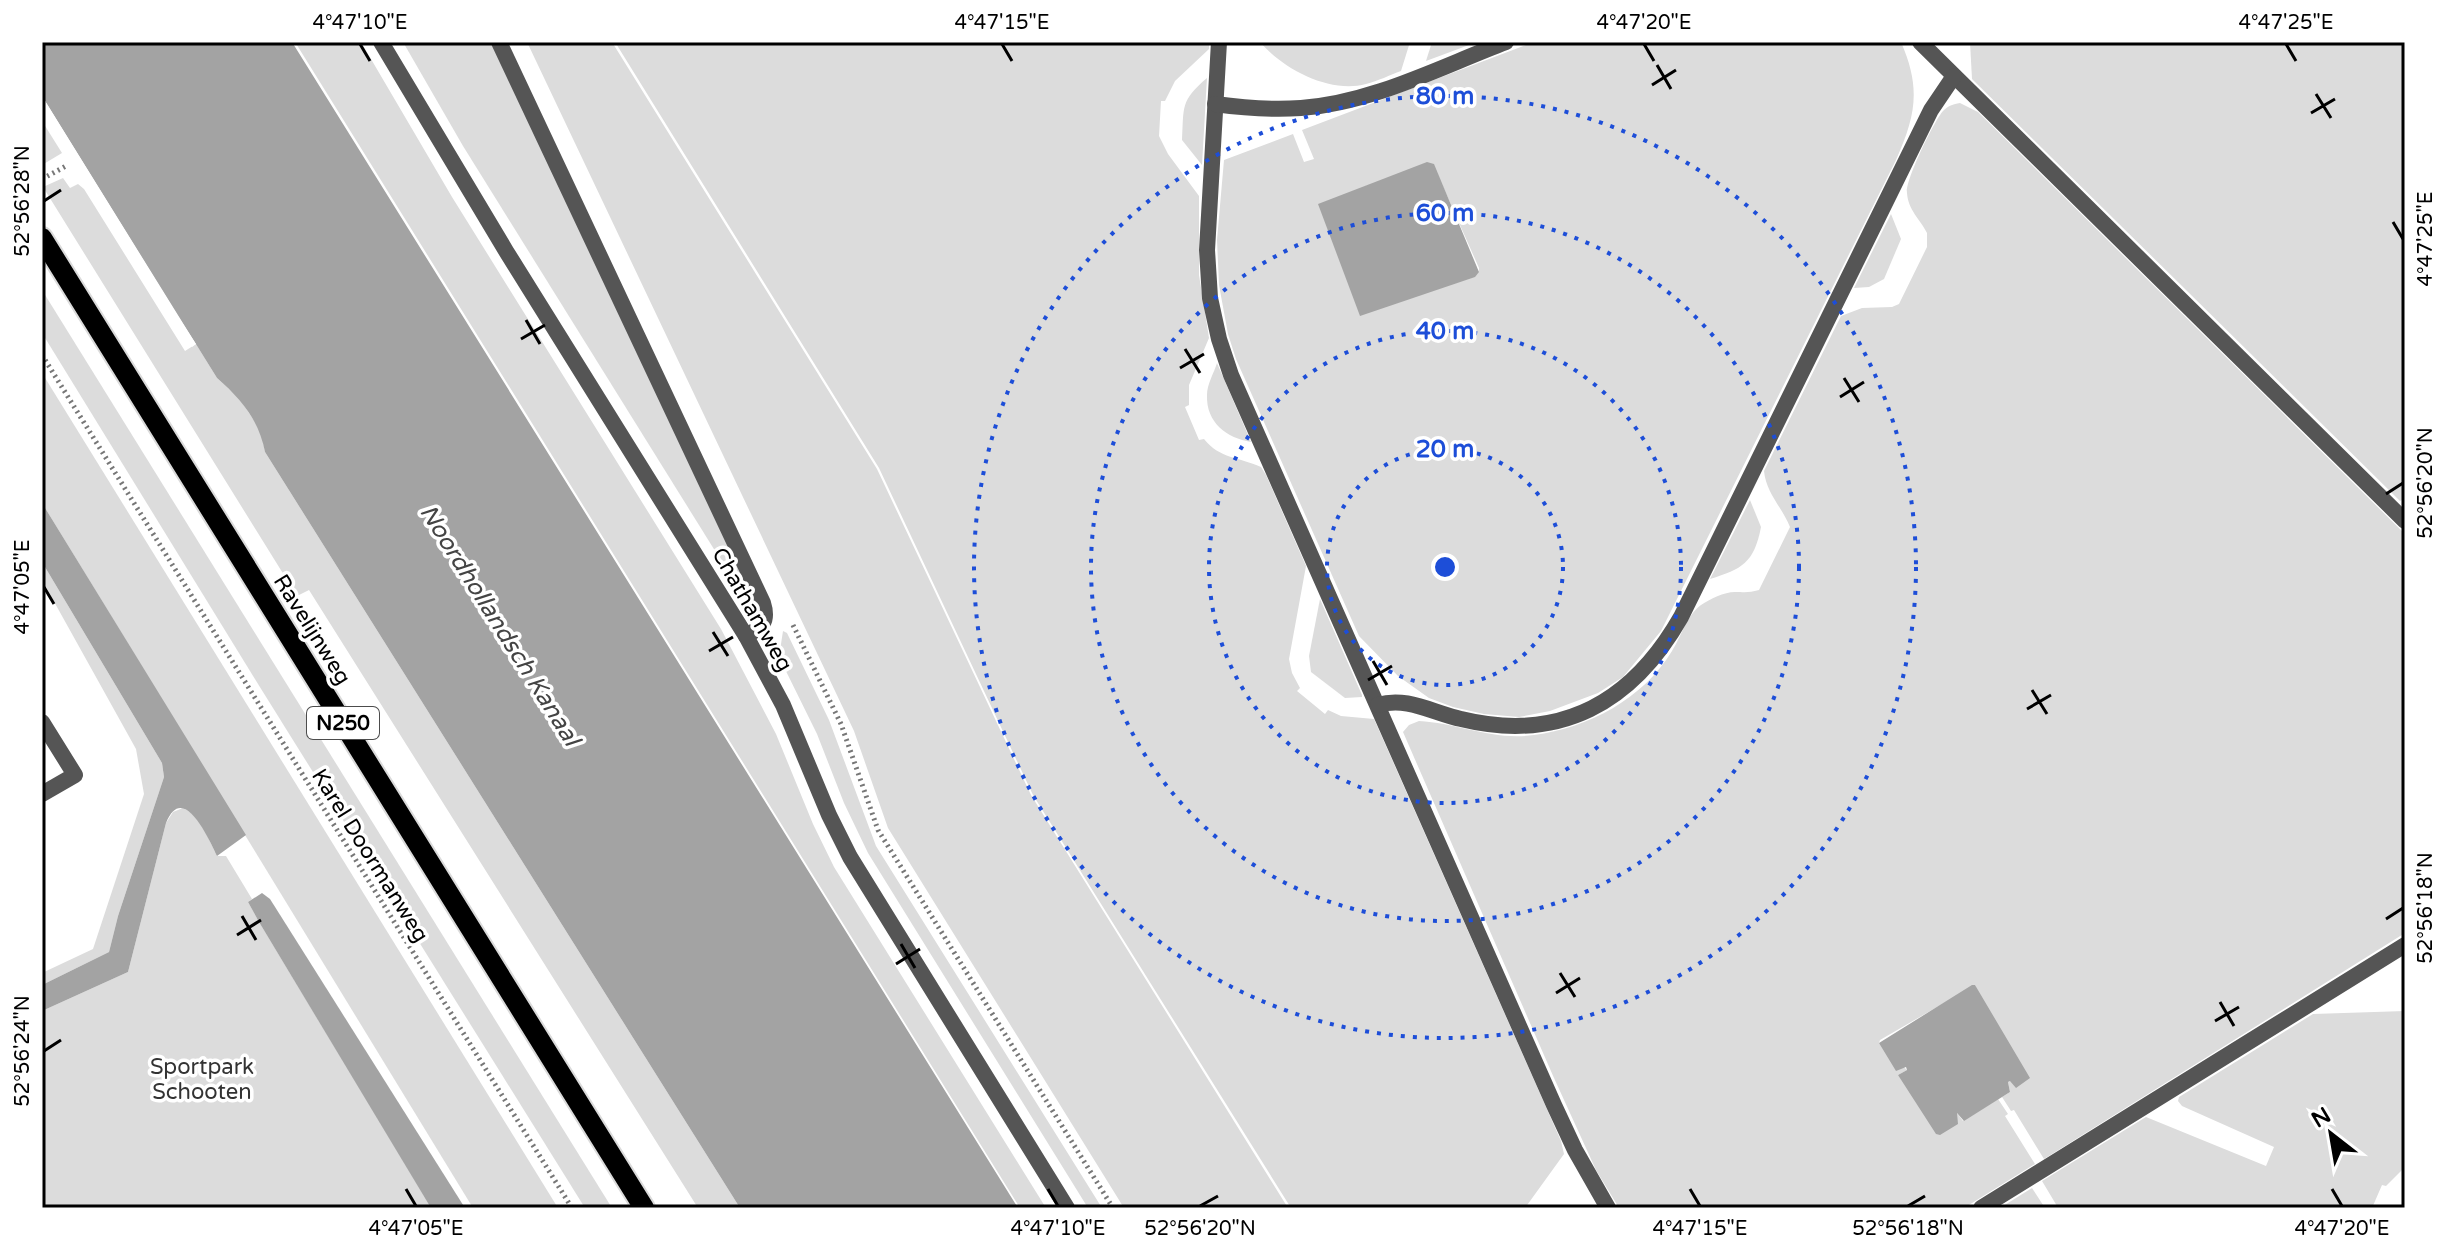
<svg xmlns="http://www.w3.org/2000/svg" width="2447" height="1250" viewBox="0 0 2447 1250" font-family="'Varela Round',sans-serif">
<rect width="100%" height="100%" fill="#fff"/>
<!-- green -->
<g fill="#dcdcdc" fill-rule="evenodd">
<polygon points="295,42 361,42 452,197 721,629 776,734 813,824 834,867 1046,1208 1020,1208"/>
<polygon points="403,42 491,42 752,596 750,601 745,599 463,146"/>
<polygon points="527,42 612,42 877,469 1031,795 1288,1208 1124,1208 888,828 854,731"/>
<path d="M615,42H1209V49L1175,81L1165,101H1161L1159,136L1168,154L1199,196V275L1209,338L1189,385V405L1185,407L1199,440L1204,439C1220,459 1239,457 1261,467L1266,475L1306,566L1289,659L1292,673L1300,688L1297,691L1325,714L1328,710L1341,716L1374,719L1561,1141L1564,1154L1525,1208H1291L1033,795L879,468Z"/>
<path d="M1260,42H1410L1401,71C1390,75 1378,81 1366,84C1330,94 1283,69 1260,42Z"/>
<polygon points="1432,42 1477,42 1426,61"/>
<path d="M1534,42H1901C1921,88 1916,115 1896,160L1661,631L1623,677L1598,693L1550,711L1519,717L1484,714L1453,707L1429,698L1398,676L1359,636L1236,359L1228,334L1219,285L1217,240L1224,160L1293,134L1304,162L1314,159L1302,130ZM1433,164L1479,268V272L1363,187Z"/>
<polygon points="1970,42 2405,42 2405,498 2400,501 1972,79"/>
<path d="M1207,78L1202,165L1182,140C1184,107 1180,101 1207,78Z"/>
<path d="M1960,103L1978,112L2405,534V933L2044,1159L2014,1110L2011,1111L2002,1097L2010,1092L2008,1082L2010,1081L1975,985L1880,1040L1879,1043L1907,1070L1898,1075L1955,1114L1957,1113L1963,1121L1998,1099L2008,1114L2005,1116L2035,1164L1964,1208H1619L1596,1170L1554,1078L1403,732L1409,725L1419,721C1458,723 1493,741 1534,735C1588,728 1643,699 1672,651C1681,637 1687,615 1701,605C1710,599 1724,592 1735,592C1744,592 1749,593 1759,590L1790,527C1782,507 1766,493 1764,471L1841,316L1862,308L1892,307L1899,304L1927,247V233C1920,219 1908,210 1907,193C1905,181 1934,121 1943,111C1948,106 1953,104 1960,103Z"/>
<polygon points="42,121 62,153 42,165"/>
<polygon points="63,178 70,188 78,184 84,189 185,351 196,344 217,378 239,398 261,431 265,452 740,1208 698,1208 309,590 297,596 43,187"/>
<polygon points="1891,214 1901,239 1884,279 1869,287 1854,288"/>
<polygon points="42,290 612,1208 585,1208 263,692 42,333"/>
<path d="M1217,363L1251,442C1227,438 1206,423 1207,395C1207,384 1214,373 1217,363Z"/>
<polygon points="42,373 558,1208 473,1208 42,503"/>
<path d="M1750,500L1761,527C1754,563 1742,569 1710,579Z"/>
<polygon points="42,562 162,763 164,777 118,916 109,952 42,985 42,973 93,949 144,794 136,749 42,580"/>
<polygon points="1320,599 1362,695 1362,697 1345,698 1311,672 1309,656"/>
<polygon points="783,631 787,633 829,720 876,846 1102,1208 1088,1208 868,853 844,803 817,734 779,657"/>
<path d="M183,808C201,816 209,840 217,856H226L252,899L248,902L259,922L432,1208H42V1011L128,972L166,823L173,812Z"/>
<polygon points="2405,1011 2405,1167 2386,1186 2382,1185 2372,1208 2055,1208 2057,1206 2042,1181 2146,1117 2266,1166 2274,1147 2182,1106 2178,1101 2179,1097 2313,1014"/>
<polygon points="2032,1188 2045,1208 2000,1208"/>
</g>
<!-- water -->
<g fill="#a3a3a3">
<path d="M42,42H292L1018,1208H740L265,452C259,420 241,399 217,378L42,96Z"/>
<polygon points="1427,162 1434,164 1479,272 1475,277 1360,316 1318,204"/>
<path d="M42,503L246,835L217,856C210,841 183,780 166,823L128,972L42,1011V985L109,952L118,916L164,777L162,763L42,562Z"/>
<polygon points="262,893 270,899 465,1208 431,1208 259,922 248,902"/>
<polygon points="1972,985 1975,985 2030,1078 2016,1088 2010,1081 2008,1082 2010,1092 1964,1121 1957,1113 1958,1124 1940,1135 1936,1134 1898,1075 1907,1070 1906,1067 1896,1071 1879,1043"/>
</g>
<!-- pier -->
<polygon fill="#fff" points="42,96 176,313 196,344 192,347 42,104"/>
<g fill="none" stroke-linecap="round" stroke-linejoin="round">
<!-- primary casing -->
<g stroke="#dbdbdb" stroke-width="24">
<polyline id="primary" points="42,238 644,1208"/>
</g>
<!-- path -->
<g stroke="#777" stroke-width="5" stroke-dasharray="2 4" stroke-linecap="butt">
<polyline points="42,179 66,166"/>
<polyline points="42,355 572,1208"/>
<polyline points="793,625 841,724 878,830 1113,1208"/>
</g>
<!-- service -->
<g stroke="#555" stroke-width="16">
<path d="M499,42L763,603C769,622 762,627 746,636"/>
<polyline points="1219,42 1207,250 1210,298 1219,339 1231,375 1554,1105 1575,1150 1608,1208"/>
<polyline points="1920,42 2405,521"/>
<path d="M1215,104C1244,108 1272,110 1301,108C1372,103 1440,67 1506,42"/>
<path d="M1378,705C1407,696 1433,713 1461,719C1560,743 1632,703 1681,617L1931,110L1954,76"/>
<polyline points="42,722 75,775 42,794"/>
<polyline points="1981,1208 2405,945"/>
</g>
<!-- minor -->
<polyline stroke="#555" stroke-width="16" points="381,42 506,251 746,636 783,705 829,815 850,857 1067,1208"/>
<!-- primary -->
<use href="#primary" stroke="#000" stroke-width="20"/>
</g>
<!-- ticks -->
<path fill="none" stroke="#000" stroke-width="3" d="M360,44L370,61M1002,44L1012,61M1644,44L1654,61M2286,44L2296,61M1657,65L1671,89M1652,85L1676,70M2316,94L2331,118M2311,113L2335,99M44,201L61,190M2393,222L2403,239M526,320L540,344M521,339L545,325M1185,349L1200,373M1180,368L1204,354M1844,378L1859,402M1840,397L1864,382M2386,494L2403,483M44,587L54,604M713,632L728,656M709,651L733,637M1373,661L1387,685M1368,680L1392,666M2032,690L2047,714M2027,709L2051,695M242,916L256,940M2386,919L2403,908M237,935L261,920M901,944L915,968M896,964L920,949M1560,973L1575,997M1556,993L1580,978M2220,1002L2234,1026M2215,1021L2239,1007M44,1051L61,1040M406,1189L416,1206M1048,1189L1058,1206M1690,1189L1700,1206M2332,1189L2342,1206M1200,1206L1218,1196M1908,1206L1925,1196"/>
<!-- distance rings -->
<g fill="none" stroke="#1d4ed8" stroke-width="4" stroke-dasharray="4 8">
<circle cx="1445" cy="567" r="118"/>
<circle cx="1445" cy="567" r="236"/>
<circle cx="1445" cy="567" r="354"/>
<circle cx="1445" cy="567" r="471"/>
</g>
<g text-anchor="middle" stroke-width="7" stroke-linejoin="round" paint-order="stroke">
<!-- shield labels -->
<rect fill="#fff" stroke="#4c4c4c" stroke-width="2" x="307" y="707" width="72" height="32" rx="6"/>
<g font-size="20" font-weight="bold" fill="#000">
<text x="343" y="730">N250</text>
</g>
<!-- street labels -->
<g font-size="22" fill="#000" stroke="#fff">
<text transform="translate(753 609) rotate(60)" y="8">Chathamweg</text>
<text transform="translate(313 629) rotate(58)" y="8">Ravelijnweg</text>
<text transform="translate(371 855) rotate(58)" y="8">Karel Doormanweg</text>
</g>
<!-- park labels -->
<g font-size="22" fill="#333" stroke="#fff">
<text x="202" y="1074">Sportpark<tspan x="202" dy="25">Schooten</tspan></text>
</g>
<!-- water labels -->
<g font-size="24" font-style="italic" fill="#444" stroke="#fff">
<text transform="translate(500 625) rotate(58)" y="8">Noordhollandsch Kanaal</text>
</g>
</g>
<circle cx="1445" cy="567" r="12" fill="#1d4ed8" stroke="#fff" stroke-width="4"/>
<g font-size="24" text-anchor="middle" font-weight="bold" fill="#1d4ed8" stroke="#fff" stroke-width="7" stroke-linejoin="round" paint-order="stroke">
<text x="1445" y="104">80 m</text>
<text x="1445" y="221">60 m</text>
<text x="1445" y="339">40 m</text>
<text x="1445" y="457">20 m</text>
</g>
<!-- border -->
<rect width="2447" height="1250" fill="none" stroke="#ffffff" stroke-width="88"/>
<!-- north arrow -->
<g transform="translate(2331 1134) rotate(329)" stroke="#ffffff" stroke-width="6" paint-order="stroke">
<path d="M0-6L14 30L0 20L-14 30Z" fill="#000000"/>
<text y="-12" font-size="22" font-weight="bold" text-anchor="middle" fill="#000000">N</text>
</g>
<rect x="44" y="44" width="2359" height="1162" fill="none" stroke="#000" stroke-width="3"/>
<g font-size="20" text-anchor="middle" fill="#000">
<text x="360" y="29">4°47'10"E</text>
<text x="1002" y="29">4°47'15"E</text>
<text x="1644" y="29">4°47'20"E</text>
<text x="2286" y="29">4°47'25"E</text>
<text transform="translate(22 201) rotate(-90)" y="7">52°56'28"N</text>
<text transform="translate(2425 239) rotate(-90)" y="7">4°47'25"E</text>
<text transform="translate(2425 483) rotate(-90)" y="7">52°56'20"N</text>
<text transform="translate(22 587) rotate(-90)" y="7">4°47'05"E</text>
<text transform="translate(2425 908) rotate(-90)" y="7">52°56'18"N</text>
<text transform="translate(22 1051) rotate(-90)" y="7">52°56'24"N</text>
<text x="416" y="1235">4°47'05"E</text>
<text x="1058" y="1235">4°47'10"E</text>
<text x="1200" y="1235">52°56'20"N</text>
<text x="1700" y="1235">4°47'15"E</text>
<text x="1908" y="1235">52°56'18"N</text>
<text x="2342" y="1235">4°47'20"E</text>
</g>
</svg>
